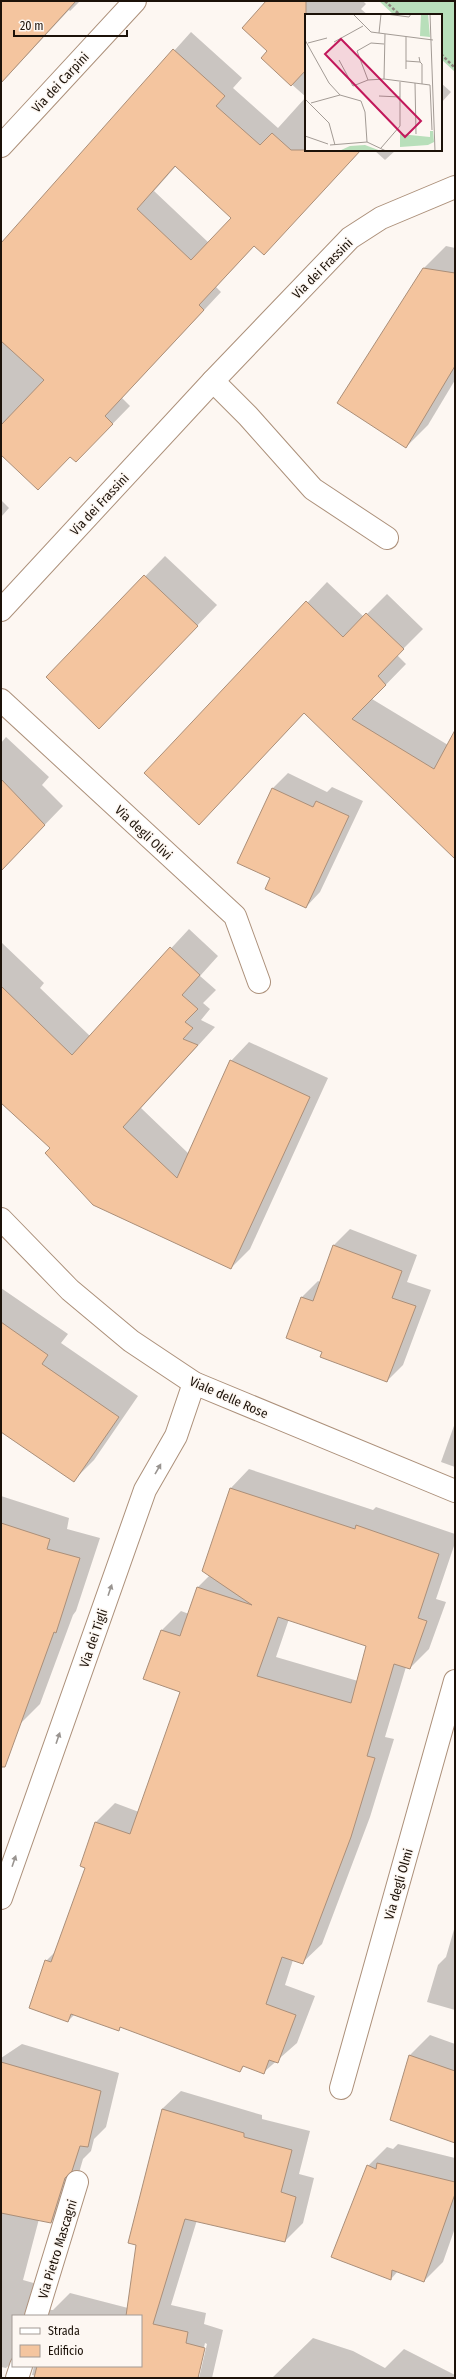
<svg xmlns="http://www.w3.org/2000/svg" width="456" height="2379" viewBox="0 0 456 2379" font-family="'Fira Sans Condensed',sans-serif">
<rect width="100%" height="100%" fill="#fdf7f2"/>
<!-- green -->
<polygon fill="#b8dfba" points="379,1 455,1 455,72 441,59 441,15 394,15"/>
<!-- shadow -->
<g fill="#0003" fill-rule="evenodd">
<polygon points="1,1 80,1 70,11 69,10 1,83"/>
<path d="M267,1H363L366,4L361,9L368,15H306V150H361L264,254L255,245L216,287L221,292L122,398L130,406L94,443L71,455L1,454V244L191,32L242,78L233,88L278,128L306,97L262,58L268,51ZM176,166L232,218L209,243L154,191Z"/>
<polygon points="441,83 451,92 441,103"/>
<polygon points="374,150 396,150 385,160"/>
<polygon points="446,246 455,248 455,380 428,425 406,447 423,269"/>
<polygon points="1,500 9,508 1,517"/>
<polygon points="165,556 217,605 119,707 47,677"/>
<polygon points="327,582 364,617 387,594 423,629 397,655 406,664 372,699 448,745 455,732 455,853 305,712 219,803 146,773"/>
<polygon points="6,737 49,777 42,785 63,806 1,870 1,743"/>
<polygon points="288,773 327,792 332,787 363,801 320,892 306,907 272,878 238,862 273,788"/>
<polygon points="189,929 218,956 200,976 216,990 203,1003 210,1009 201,1020 215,1027 141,1108 189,1154 231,1061 249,1042 328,1078 250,1249 231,1268 51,1148 1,1091 1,942 44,983 40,988 90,1036"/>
<polygon points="350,1229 417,1255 407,1282 431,1290 403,1365 387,1381 323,1351 302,1297 318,1281 320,1282 334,1245"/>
<polygon points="1,1288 68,1334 61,1343 138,1396 94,1460 73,1481 1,1430"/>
<polygon points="455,1423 455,1467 441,1462"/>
<path d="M249,1469L373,1510L376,1507L455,1534V1543L436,1599L446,1602L429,1649L410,1668L406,1667L385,1737L394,1739L370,1817L322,1944L302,1963L293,1960L285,1985L315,1996L297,2043L264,2072L245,2065L240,2070L122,2026L118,2030L75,2014L68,2021L46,1961L55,1952L86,1867L96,1822L115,1803L139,1812L182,1691L145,1678L162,1630L181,1611L189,1614L197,1588L210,1575L230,1489ZM289,1619L368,1646L358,1681L276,1657Z"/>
<polygon points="1,1496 69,1518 67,1529 100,1538 76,1611 73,1615 40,1704 20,1724 1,1717"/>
<polygon points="455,1926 455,2010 427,2002 438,1965 446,1957"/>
<polygon points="430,2035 455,2044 455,2142 391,2119 410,2055"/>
<polygon points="22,2044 119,2073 106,2127 94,2139 91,2151 83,2159 70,2204 51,2222 39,2219 23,2280 44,2286 42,2300 51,2310 53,2310 70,2293 128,2308 162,2109 181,2091 262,2115 262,2119 310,2131 299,2174 314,2178 303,2223 285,2241 197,2220 171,2305 206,2313 204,2324 223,2330 212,2378 199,2378 207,2344 205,2343 197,2378 35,2378 36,2376 32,2375 34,2366 141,2366 141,2316 13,2316 13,2362 6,2368 1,2367 1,2058"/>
<polygon points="398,2144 455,2158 455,2228 443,2262 424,2281 398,2271 391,2279 368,2166 387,2147 393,2149"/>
<polygon points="313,2338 353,2351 385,2368 404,2349 455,2375 455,2378 272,2378"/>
</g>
<!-- building -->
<g fill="#f4c59f" stroke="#ab8f79" fill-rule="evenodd">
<polygon points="1,1 76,1 1,83"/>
<polygon points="266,1 306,1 306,70 291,86 261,58 267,51 242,28"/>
<path d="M173,49L225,96L216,106L260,145L272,133L291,150H361L264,255L254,246L199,305L204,310L105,416L113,424L76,462L70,457L38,490L1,455V425L44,380L1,341V243ZM175,166L231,218L191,260L137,209Z"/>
<polygon points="423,268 455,273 455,366 406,448 337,403"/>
<polygon points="144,575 198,626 99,729 46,677"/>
<polygon points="306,601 343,637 366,613 404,649 378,676 386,685 352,719 434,769 455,730 455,859 304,713 199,825 144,773"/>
<polygon points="1,779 45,825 1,871"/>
<polygon points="272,788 313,807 316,801 349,816 306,908 265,889 270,878 237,863"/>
<polygon points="170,947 200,975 182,995 198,1009 185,1022 193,1028 183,1039 198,1045 123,1127 177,1178 230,1060 310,1097 231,1269 93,1205 45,1153 50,1148 1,1103 1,986 72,1055"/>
<polygon points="333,1245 402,1271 392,1298 416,1306 387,1382 320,1357 322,1352 286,1338 301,1297 313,1301"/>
<polygon points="1,1322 48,1355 42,1364 119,1417 74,1482 1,1432"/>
<path d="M230,1488L355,1529L356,1525L439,1554L418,1618L427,1621L410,1669L394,1664L367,1756L375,1758L351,1837L303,1964L282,1957L266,2004L296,2015L278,2063L269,2060L264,2074L243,2066L240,2072L120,2027L119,2031L71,2014L68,2022L29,2008L45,1960L51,1962L85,1868L80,1866L95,1822L130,1834L180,1692L143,1679L161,1630L180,1636L197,1587L252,1605L202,1571ZM278,1617L366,1646L351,1703L257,1676Z"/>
<polygon points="1,1523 50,1539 47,1549 80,1558 56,1633 54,1632 5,1767 1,1767"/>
<polygon points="409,2055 455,2071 455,2143 390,2120"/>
<polygon points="1,2062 101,2091 88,2147 80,2146 72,2171 65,2178 51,2223 1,2213"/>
<polygon points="162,2109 244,2133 244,2137 292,2150 281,2192 296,2197 285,2242 185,2219 153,2324 188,2332 186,2343 205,2348 198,2378 34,2378 37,2366 141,2366 141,2316 126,2316 136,2245 128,2243"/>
<polygon points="377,2163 455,2182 455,2194 424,2282 392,2270 391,2280 331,2257 367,2165 376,2169"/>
</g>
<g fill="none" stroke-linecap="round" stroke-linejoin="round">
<!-- minor casing -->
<g stroke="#ac907a" stroke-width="24">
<g id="minor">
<polyline points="1,146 135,1"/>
<polyline points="213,381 248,416 313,489 387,538"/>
<polyline points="1,610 213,381 350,238 381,218 455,187"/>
<polyline points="1,700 235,916 259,982"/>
<polyline points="1,1219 70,1290 131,1341 194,1383 455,1491"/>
<polyline points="1,1898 145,1490 176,1436 194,1383"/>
<polyline points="341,2088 455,1681"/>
<polyline points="36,2316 77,2182"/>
<polyline points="17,2378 21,2366"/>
</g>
</g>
<!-- path -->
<g stroke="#8e867f" stroke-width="2.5" stroke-dasharray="3 2" stroke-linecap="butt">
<polyline points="385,1 400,15"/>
<polyline points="441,54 455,68"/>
</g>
<!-- minor -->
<use href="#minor" stroke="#fff" stroke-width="22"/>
</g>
<!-- one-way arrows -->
<defs><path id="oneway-solid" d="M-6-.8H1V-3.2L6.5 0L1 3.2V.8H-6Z"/></defs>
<g fill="#999490">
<use href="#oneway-solid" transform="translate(158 1469) rotate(-60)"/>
<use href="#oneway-solid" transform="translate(110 1590) rotate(-71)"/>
<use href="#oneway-solid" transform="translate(58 1738) rotate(-71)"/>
<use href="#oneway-solid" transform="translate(14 1861) rotate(-71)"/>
</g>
<g text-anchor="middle" stroke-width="3" stroke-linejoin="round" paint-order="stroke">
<!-- street labels -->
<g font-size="13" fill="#1c1209" stroke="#fdf7f2">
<text transform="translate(60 82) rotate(-47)" y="5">Via dei Carpini</text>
<text transform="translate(322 268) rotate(-45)" y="5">Via dei Frassini</text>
<text transform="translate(99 504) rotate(-47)" y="5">Via dei Frassini</text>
<text transform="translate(144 832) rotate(43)" y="5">Via degli Olivi</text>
<text transform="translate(229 1397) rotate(24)" y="5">Viale delle Rose</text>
<text transform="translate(93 1638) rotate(-71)" y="5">Via dei Tigli</text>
<text transform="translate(398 1884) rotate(-74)" y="5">Via degli Olmi</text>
<text transform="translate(57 2249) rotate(-73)" y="5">Via Pietro Mascagni</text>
</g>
</g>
<!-- overview -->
<g transform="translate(305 14)">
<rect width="137" height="137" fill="#fdf7f2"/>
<path d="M116,0H123L125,23L115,22ZM125,117H128L129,128L123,131L95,133V120L125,123ZM60,131L76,137H34L45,132Z" fill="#b8dfba"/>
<path fill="none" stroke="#a39b95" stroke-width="1" d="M48,0L66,18L128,26M81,0L104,3L106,0M125,0L130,137M74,19L76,0M0,26L24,69L35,81L56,87L60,98L62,128M29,28L58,12M3,29L22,24M34,46L48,72L63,66L79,65L125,71L127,116M101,47L115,48L114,43M115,48L117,50V70M101,55V23M79,65L80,20M63,66L52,37L66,29L79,30M110,69L111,120M74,82L95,83M0,85L24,109L30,131M6,89L35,81M0,122L23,130M25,131L62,128L81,137M76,134L95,112V68"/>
<path fill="#c2185b" fill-opacity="0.15" stroke="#c2185b" stroke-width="2" d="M36,25L116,107L100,123L20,40Z"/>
<rect width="137" height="137" fill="none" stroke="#1c1209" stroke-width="2"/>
</g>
<!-- border -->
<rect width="456" height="2379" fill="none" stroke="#1c1209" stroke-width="4"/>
<!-- legend -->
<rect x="12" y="2315" width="130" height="52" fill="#fdf7f2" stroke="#a39b95"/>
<rect x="20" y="2328" width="20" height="6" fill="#ffffff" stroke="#a39b95"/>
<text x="48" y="2335" font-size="12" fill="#1c1209">Strada</text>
<rect x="20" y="2345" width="20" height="12" fill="#f4c59f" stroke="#a39b95"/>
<text x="48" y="2355" font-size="12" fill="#1c1209">Edificio</text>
<!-- scale -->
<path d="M14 30v6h113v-6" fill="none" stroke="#1c1209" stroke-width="2"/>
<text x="20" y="30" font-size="12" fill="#1c1209" stroke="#fdf7f2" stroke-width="3" paint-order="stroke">20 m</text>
</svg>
